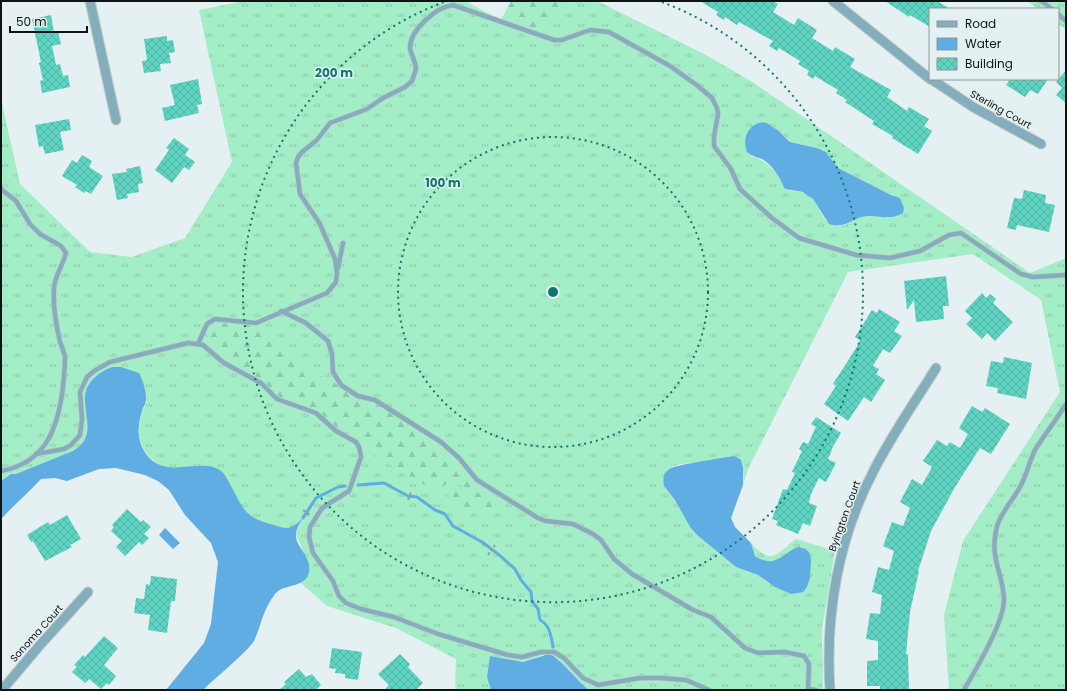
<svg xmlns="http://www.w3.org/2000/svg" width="1067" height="691" viewBox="0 0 1067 691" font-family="Poppins,sans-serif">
<defs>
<pattern id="grass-tufts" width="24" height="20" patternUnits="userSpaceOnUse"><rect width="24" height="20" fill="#a3edc7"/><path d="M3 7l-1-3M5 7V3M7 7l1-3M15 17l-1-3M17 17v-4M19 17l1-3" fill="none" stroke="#8bcaaa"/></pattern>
<pattern id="forest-firs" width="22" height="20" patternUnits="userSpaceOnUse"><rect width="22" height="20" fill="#a3edc7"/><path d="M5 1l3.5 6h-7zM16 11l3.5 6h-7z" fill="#8bcaaa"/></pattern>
<pattern id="building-cross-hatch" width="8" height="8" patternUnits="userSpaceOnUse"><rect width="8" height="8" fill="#5fd3c1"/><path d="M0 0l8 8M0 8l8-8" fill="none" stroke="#51b4a5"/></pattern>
</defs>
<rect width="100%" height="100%" fill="#e4f0f1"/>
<!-- grass -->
<g fill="url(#grass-tufts)" fill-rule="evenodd">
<path d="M245,1H465L501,20L541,34L571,1H597L704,54L751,81L1030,273L1066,258V690H949L944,615L963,541L1060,392L1041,300L973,254L848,272L748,469L743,485L744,475L707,462L680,464L667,469L664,486L675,500L690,527L697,535L736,567L758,575L775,587L792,549L777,560L770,563L755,556L751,543C772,566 775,555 796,539L835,551L822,629L823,690H589L566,670L558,659L543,655L530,660L516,662L491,656L487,677L491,690H455L456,659L396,628L327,606L301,583L306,577L301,546L296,534L302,519L294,526L287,529L256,520L246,512L206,466C192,468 176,469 163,466C159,466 156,462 153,460C133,444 138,420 147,401L95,376L88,384C88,406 95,438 74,451L16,474H11L1,481V99L20,184L90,252L132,257L185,238L232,162L199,10ZM762,122L767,123L779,131L791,142L817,148L826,152L838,168L891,195L900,198L889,218C882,217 874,215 867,215C856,216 847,228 835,226C821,223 819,201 807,194C801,191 793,191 786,190C778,173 770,162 751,156L753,125Z"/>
<polygon points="1027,1 1066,1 1066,29 1058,24 1058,9 1038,9"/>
</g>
<!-- forest -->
<g fill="url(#forest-firs)">
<polygon points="511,1 571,1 541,35 501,20"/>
<path d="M216,322L256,326L293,360L338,385L354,397L375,403L384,408L428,436L457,459L474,481L471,487L473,492L481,494L489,492L501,499L493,512L487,514L484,508H475L471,514L463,516L451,509V505L458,500L450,499L448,495L451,490L461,493L464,489L458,481L450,480L444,486L431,489L363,448L354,438L343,433L316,411L275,395L256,377L226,361L208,344C206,334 208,327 216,322Z"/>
</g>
<!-- water -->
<g fill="#5fade2">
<path d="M762,122L767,123L779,131L790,142L817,148L826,152L838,168L891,195L900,198L904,208L903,213C890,221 881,215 868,216C853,216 847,230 829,224L813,199L803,192L785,189C779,177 774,166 762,159C756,157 752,156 747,152C742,140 747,125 762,122Z"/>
<path d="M112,367H121L139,373C143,381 146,390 146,399C146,402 145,405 143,408C139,420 136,434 142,447C160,485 200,455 221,471C226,475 228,481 231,486C245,512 245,517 274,525C289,530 291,529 303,518C300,523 296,529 296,535C295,546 312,557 309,572C305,589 284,583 275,594C262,611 262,624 254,641C248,651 213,680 203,690H166L204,643L211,624L218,562L211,543L185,515L169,490L158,481L145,475L116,468L99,469L67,481L55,478L41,479C28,493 14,505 1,519V481L11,474H16L73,451C111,428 56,390 112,367Z"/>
<path d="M734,456L741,460L743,468V485L731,518L735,527L751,543L755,556C777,569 780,554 798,547L806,549L810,554L811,560L810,578L807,587L803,592L791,594L775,587L758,575L736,567L697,535L690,527L675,500L664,486C663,480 663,473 669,469C674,465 723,458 734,456Z"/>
<polygon points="165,528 180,543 173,549 159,535"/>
<path d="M549,654C559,657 578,682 589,690H491L487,677L490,656L523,662Z"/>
</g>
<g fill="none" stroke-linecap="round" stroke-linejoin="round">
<!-- stream -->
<g stroke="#5fade2" stroke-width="3">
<path d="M358,485L384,483L408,496L417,497L435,510L445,514L453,526L482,542L498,554L515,569L521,580L531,592L532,601L538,609L540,620C550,625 551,636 553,647"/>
<polyline points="303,518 316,498 338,487 345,486"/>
</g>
</g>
<!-- building -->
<g fill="url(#building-cross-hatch)">
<polygon points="700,1 772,1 778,4 773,12 794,25 798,18 817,30 812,38 833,51 835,47 855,59 850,67 891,90 887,97 907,111 909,107 929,119 924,126 932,131 918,154 892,138 893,136 872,124 874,121 845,102 847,100 836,93 838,90 815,76 813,79 807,75 809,71 798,64 800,61 779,48 777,51 769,46 773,41 739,22 737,25 725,17 724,20 716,15 718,12"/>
<polygon points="885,1 937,1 950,9 930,9 930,27 910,15 909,17"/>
<polygon points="51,15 54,33 58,32 61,44 52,46 56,65 60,64 63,76 68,75 70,87 42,93 40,81 43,80 39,63 41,62 32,19"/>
<polygon points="167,36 167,41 173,40 175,52 169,53 171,63 160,64 161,71 144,73 142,61 147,60 144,39"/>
<polygon points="1066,70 1066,103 1056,95 1062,88 1056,82"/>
<polygon points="198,79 202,104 197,105 199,113 165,121 162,108 175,105 170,85"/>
<polygon points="1010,79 1048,79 1038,94 1030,90 1025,97 1006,85"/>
<polygon points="69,119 71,130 60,132 64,150 45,154 43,146 39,147 35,125"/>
<polygon points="174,138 189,149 185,155 195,162 189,170 184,167 172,183 155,170 169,150 166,148"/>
<polygon points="82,155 92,161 89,167 103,176 91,194 86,191 84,193 75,187 77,185 62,176 72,160 77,163"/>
<polygon points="140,166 143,183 138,184 139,192 127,194 128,198 117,200 112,174 127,172 126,169"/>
<polygon points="1024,190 1046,195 1045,203 1055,205 1049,232 1017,225 1016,230 1007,228 1014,198 1022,199"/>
<polygon points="946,276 949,306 943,306 944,319 916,322 914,300 907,310 904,281"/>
<polygon points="982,293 986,298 990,294 996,299 993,303 1013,322 995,341 987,333 982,339 966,324 972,318 965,311"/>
<polygon points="879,309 900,322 894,331 902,336 890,353 883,349 873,366 879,369 876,374 885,380 871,402 864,397 848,421 824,404 836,386 833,384 858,345 860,340 855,337 872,310 877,313"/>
<polygon points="1004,357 1032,363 1026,399 997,393 998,388 986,386 991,361 1003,363"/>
<polygon points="972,406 982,412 985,408 1010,424 991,454 980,448 955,487 931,531 918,571 919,571 910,612 906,654 908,654 909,690 880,690 880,686 867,686 867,661 878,660 878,641 866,639 870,613 880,614 882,595 872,592 878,567 889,570 894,551 883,546 892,522 903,526 910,508 900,502 912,479 922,485 932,467 923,461 937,440 947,446 950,442 960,448 968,434 959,428"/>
<polygon points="816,417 841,433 831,450 832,450 828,459 836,463 826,482 819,478 811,494 809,503 817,506 810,526 803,523 798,534 776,525 778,521 772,519 783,489 787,490 795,473 792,472 802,451 799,449 803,442 808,444 814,431 816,427 811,424"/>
<polygon points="127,509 141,522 143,520 151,527 144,534 149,538 142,545 139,542 125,556 116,547 122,541 111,531 114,527 112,525"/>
<polygon points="67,515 81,539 70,545 72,547 45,561 33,541 31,542 27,535 48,522 50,525"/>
<polygon points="151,576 177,579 175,601 171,601 167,633 148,630 150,615 134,613 136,598 144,599 146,584 150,585"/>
<polygon points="104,636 118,648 104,665 116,676 109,685 107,683 101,689 89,679 85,683 72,672 77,667 74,665 83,655 85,657"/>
<polygon points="332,648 362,652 358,680 345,678 345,674 335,673 336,669 329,668"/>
<polygon points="400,654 410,664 408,667 423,683 416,690 384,690 389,685 378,674"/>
<polygon points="299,669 306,677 312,674 321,685 316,690 279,690 286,684 284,682"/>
</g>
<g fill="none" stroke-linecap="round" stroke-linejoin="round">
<!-- service casing -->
<g stroke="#c2cdcd" stroke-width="6">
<g id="service">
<polyline points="1041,1 1052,9"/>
<polyline points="1058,14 1066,21"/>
<path d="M1,189L16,201L30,224L40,234L61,246L66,253C63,265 55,275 54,288C53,305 56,325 60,342C62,347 64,352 65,357C65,367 64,377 63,387C58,428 46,463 1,471"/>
<polyline points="338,268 343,243"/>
<polyline points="281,311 306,323 328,341 332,354 333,372 341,385 358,396 375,400 441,442 459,458 477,480 538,518 546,521 573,524 593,534 601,540 614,559 632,574 693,610 711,617 745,648 758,653 785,652 804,656 809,664 808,690"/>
<path d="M198,344L207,324L215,319L256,323L327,293L336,282L337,274L335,259L320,224L300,194L296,163L298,157L302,152L317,140L330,123L367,109L383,98L405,87L412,81L416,69C416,62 411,55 410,48C410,30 436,7 453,5L554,40H562L590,30L609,32L670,66L698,86L712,98L717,108L718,114L714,136V146L731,169L740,189L772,218L799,238L856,255L890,258L920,251L949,235L961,233L1021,274L1033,277L1066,275"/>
<polyline points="36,454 64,449 71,445 80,435 82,419 80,392 87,377 94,371 110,362 188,343 203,345 224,363 261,383 277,399 316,413 336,431 356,442 359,447 361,457 349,491 322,508 310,527 309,537 313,553 333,581 339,596 346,603 361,609 394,617 438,634 508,655 522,657 541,652 554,652 564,658 583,678 598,685 640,678 660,678 686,680 709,690"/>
<polyline points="808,689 816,690"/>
<path d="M964,690C976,669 1005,621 1004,598C1002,570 989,558 997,526C1002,511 1013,500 1020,487C1027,475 1029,462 1035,450C1045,434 1056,420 1066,404"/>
</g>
</g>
<!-- minor casing -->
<g stroke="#c2cdcd" stroke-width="11">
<g id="minor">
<polyline points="90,1 116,120"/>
<polyline points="833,1 930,79"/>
<polyline points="931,79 973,107 1041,144"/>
<polyline points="2,690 40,645 88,592"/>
<path d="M830,690C825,615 838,539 873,472C891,436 915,402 936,368"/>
</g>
</g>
<!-- path -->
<g stroke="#939c9d" stroke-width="2" stroke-dasharray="3 2" stroke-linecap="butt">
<polyline points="408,500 411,492"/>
<polyline points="303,510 310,515"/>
<polyline points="488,555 495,545"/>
</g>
<!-- service -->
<use href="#service" stroke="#84aebc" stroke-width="4.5"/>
<!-- minor -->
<use href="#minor" stroke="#84aebc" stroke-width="9"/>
</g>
<!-- distance rings -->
<g fill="none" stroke="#0f766e" stroke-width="2" stroke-dasharray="2 4">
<circle cx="553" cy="292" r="155"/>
<path d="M662 2A310 310 0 1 1 444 2"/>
</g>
<g text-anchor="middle" stroke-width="3" stroke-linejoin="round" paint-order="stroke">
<!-- street labels -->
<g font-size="10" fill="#0f1313" stroke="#e4f0f1">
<text transform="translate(1001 109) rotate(29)" y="4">Sterling Court</text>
<text transform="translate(844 516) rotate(-70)" y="4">Byington Court</text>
<text transform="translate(36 633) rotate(-48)" y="4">Sonoma Court</text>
</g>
</g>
<circle cx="553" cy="292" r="6" fill="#0f766e" stroke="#e4f0f1" stroke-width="2"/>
<g font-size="12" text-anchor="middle" font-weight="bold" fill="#0f766e" stroke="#e4f0f1" stroke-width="3" stroke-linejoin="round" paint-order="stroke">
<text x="334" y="77">200 m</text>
<text x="443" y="187">100 m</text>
</g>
<!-- border -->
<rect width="1067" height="691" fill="none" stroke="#0f1313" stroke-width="4"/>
<!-- legend -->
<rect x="929" y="8" width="130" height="72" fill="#e4f0f1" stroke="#8f9898"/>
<rect x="937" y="21" width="20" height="6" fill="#84aebc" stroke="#8f9898"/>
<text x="965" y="28" font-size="12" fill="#0f1313">Road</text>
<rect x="937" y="38" width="20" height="12" fill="#5fade2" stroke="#8f9898"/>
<text x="965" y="48" font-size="12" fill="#0f1313">Water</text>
<rect x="937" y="58" width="20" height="12" fill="url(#building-cross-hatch)" stroke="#8f9898"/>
<text x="965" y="68" font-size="12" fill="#0f1313">Building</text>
<!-- scale -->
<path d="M10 26v6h77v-6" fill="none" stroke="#0f1313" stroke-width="2"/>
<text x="16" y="26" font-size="12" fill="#0f1313" stroke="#e4f0f1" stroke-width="3" paint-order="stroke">50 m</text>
</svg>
